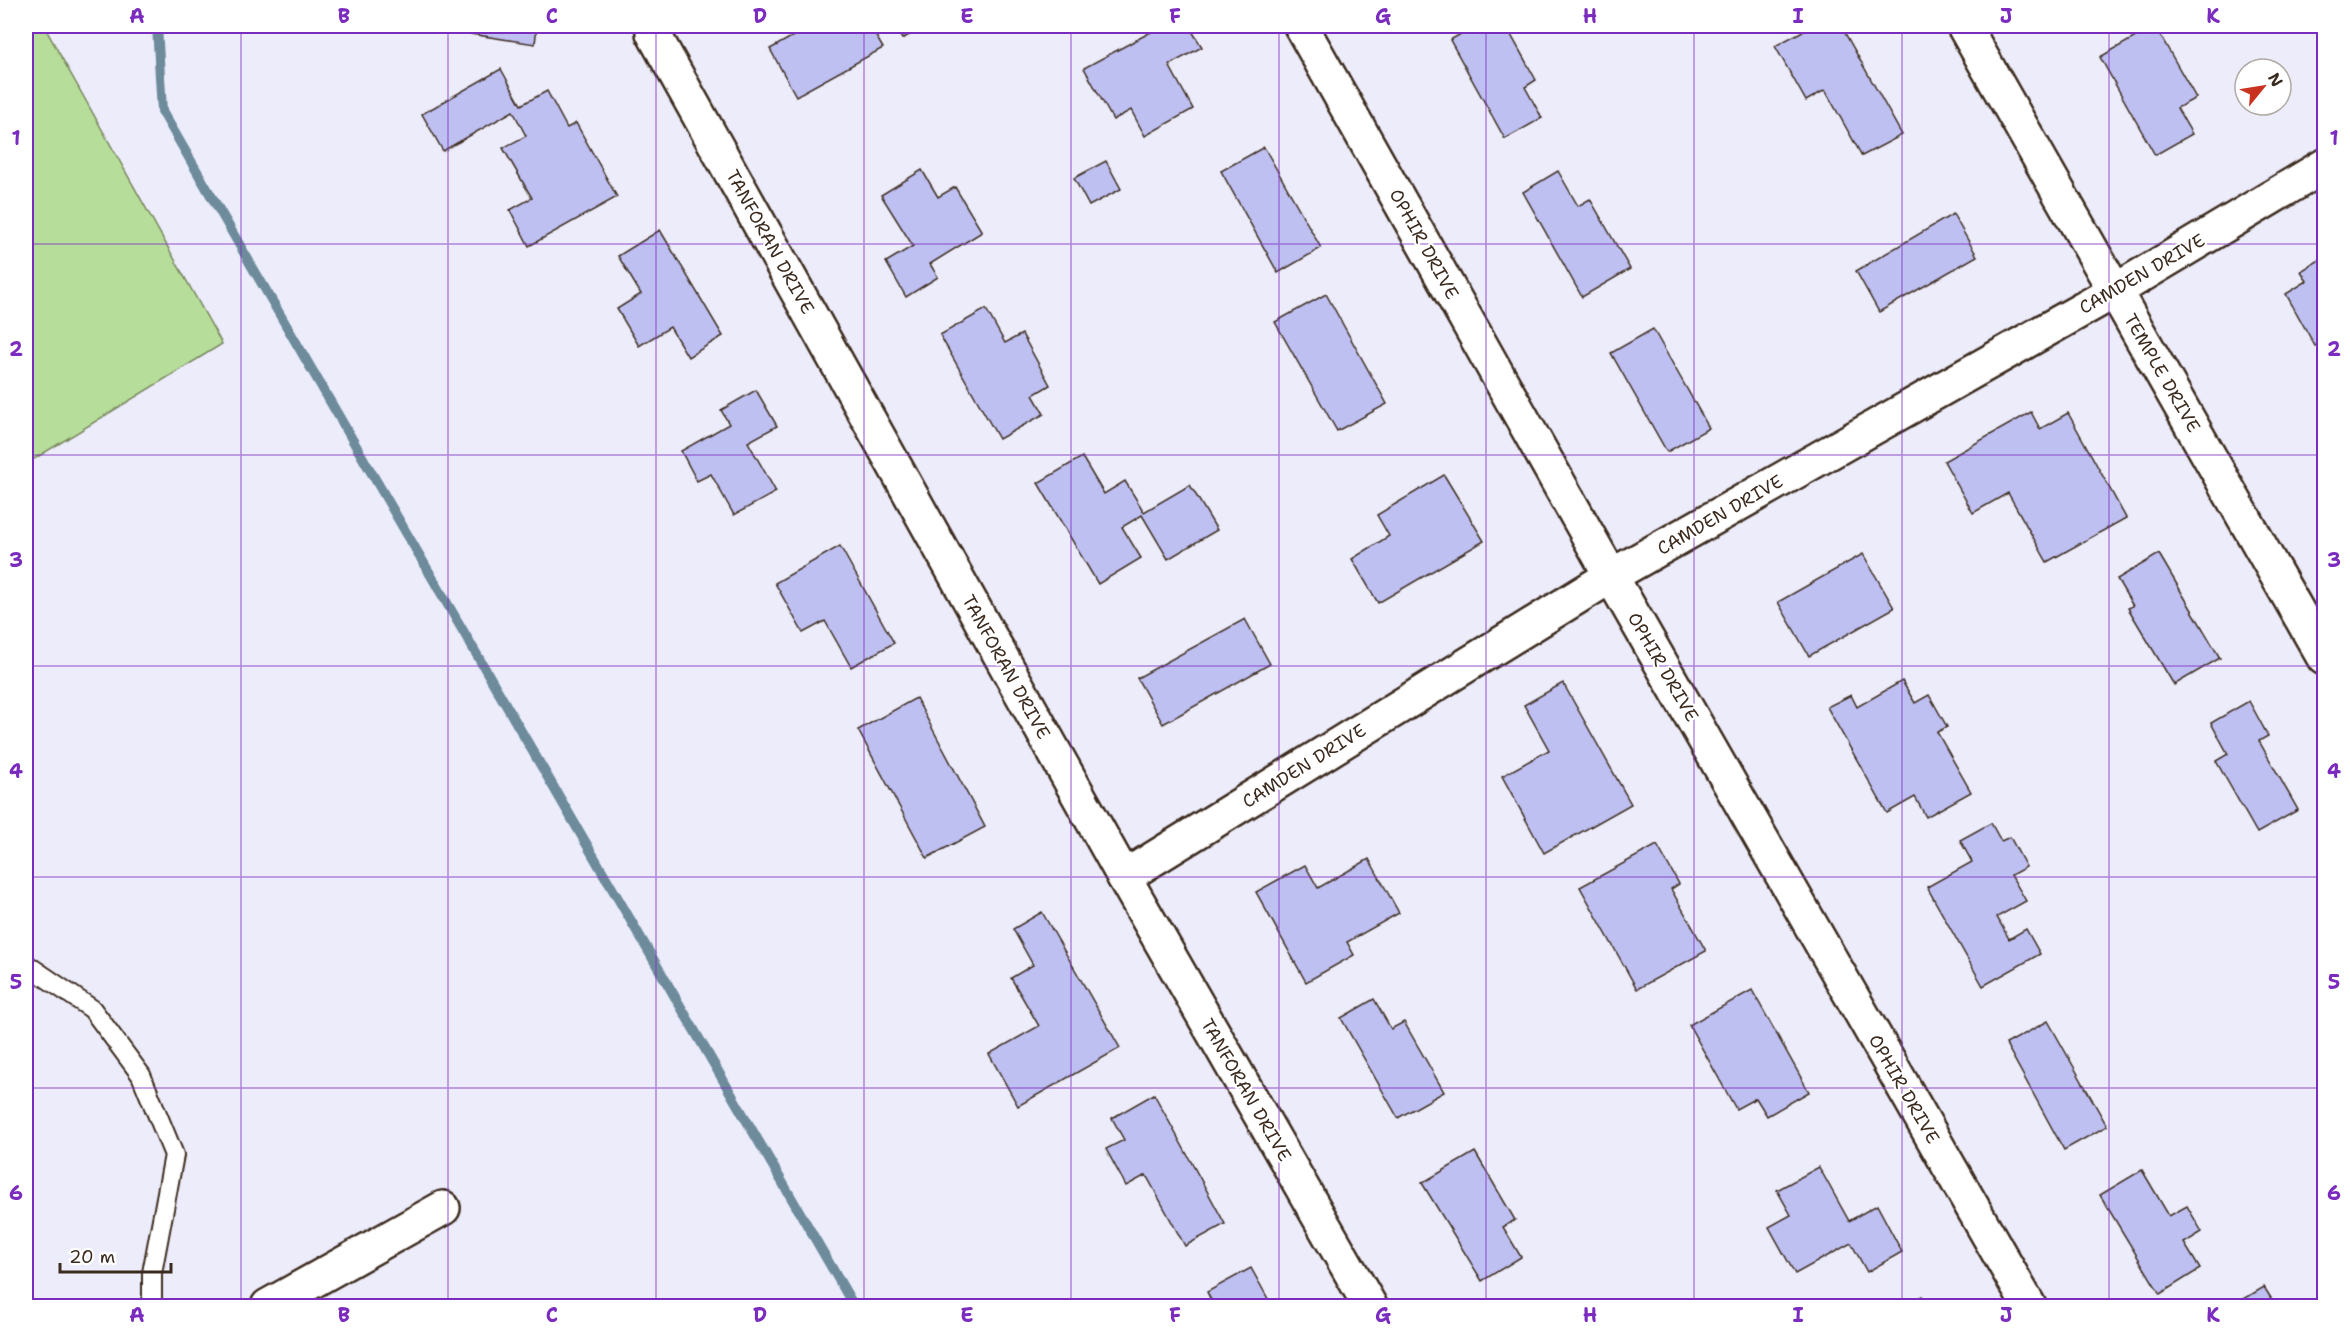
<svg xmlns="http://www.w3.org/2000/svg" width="2350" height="1332" viewBox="0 0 2350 1332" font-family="'Shantell Sans',sans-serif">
<rect width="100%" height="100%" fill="#ececfb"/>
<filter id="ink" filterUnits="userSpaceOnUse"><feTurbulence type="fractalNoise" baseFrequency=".0167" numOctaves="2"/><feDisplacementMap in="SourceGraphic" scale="12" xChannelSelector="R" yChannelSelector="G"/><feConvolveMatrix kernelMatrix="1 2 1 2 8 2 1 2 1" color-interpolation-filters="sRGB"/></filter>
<g filter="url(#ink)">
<!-- green -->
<polygon fill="#b6de9a" stroke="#78845c" stroke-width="1.5" points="26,26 44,26 222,344 26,464"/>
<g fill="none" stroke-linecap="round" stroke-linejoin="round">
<!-- stream -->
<polyline stroke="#6d8b9b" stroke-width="10" points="157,26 162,111 854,1306"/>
</g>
<!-- building -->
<g fill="#bec0f2" stroke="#3b2a1e" stroke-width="1.5">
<polygon points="472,26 537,26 535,44 471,34"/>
<polygon points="811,26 870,26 883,48 796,96 770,49"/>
<polygon points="894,26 926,26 902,39"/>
<polygon points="1162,26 1189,26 1202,47 1169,65 1193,109 1145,136 1131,110 1113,120 1084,68"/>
<polygon points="1475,26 1506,26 1536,80 1525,87 1542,118 1505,139 1450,40"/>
<polygon points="1812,26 1841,26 1902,135 1862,156 1825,90 1806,101 1775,46"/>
<polygon points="2155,26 2196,98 2177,108 2192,134 2155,155 2100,57"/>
<polygon points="501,69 521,105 547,91 567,128 576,123 617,197 529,246 510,210 532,198 503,148 526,136 513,111 443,151 422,114"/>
<polygon points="1264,147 1321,248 1278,273 1221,171"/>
<polygon points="1106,161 1121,189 1089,206 1074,178"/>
<polygon points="922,170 938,197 955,187 982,232 930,264 938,277 906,297 886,262 913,246 881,195"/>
<polygon points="1558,171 1578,206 1590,199 1630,269 1582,297 1523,192"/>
<polygon points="1953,214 1977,256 1879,312 1856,271"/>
<polygon points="660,230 723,336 688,357 670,327 639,346 617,309 641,294 618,256"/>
<polygon points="2321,259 2324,264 2324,341 2315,346 2286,294 2307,281 2301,271"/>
<polygon points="1326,294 1387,404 1337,431 1275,322"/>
<polygon points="986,309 1005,343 1022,334 1050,385 1033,395 1044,414 999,439 940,335"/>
<polygon points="1653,329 1709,428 1667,452 1611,353"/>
<polygon points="756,390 777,426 748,442 776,492 734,515 711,474 697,481 681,451 729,424 721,410"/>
<polygon points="2031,412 2040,429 2068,413 2126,518 2047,562 2008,493 1973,513 1944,461"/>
<polygon points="1082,457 1104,494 1125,481 1144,512 1190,485 1217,530 1168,559 1142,515 1122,527 1141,558 1098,584 1038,483"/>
<polygon points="1444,475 1484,541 1378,603 1352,559 1389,536 1377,515"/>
<polygon points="840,546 894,643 851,667 825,621 803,633 775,583"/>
<polygon points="1863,554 1894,608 1809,656 1778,602"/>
<polygon points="2159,554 2220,658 2174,685 2128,608 2133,606 2117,579"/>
<polygon points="1245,619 1270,664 1163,724 1137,678"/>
<polygon points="1902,681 1915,703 1929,695 1947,727 1937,732 1971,792 1926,817 1915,797 1887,813 1827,707 1851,695 1857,707"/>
<polygon points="1563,683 1631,804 1544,853 1502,776 1549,750 1524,705"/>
<polygon points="916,698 985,827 927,858 858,730"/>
<polygon points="2249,701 2268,736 2259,741 2298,810 2257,833 2216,761 2228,754 2211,723"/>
<polygon points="1991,823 2001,841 2010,837 2026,867 2011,875 2026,901 1997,917 2009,939 2026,929 2040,954 1983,986 1927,887 1972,862 1960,840"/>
<polygon points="1657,845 1679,884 1671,889 1706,951 1637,989 1580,887"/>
<polygon points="1369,859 1399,913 1347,942 1354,955 1306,982 1256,892 1305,865 1318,888"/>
<polygon points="1042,912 1120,1048 1018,1106 989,1054 1039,1026 1011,978 1033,965 1013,929"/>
<polygon points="1752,990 1809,1092 1767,1116 1756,1098 1736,1109 1689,1025"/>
<polygon points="1374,999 1391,1029 1404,1022 1444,1092 1398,1118 1341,1018"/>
<polygon points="2048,1021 2107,1126 2064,1150 2006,1044"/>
<polygon points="1154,1094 1225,1224 1185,1246 1146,1175 1126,1186 1106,1149 1124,1140 1112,1118"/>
<polygon points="1475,1152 1515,1220 1503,1227 1521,1257 1482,1281 1422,1183"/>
<polygon points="1819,1167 1849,1221 1877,1205 1902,1252 1867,1272 1851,1243 1795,1274 1769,1227 1791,1215 1777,1190"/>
<polygon points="2142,1170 2169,1216 2187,1206 2202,1232 2184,1243 2200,1269 2160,1294 2100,1195"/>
<polygon points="1251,1268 1272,1306 1214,1306 1207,1292"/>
<polygon points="2264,1287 2276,1306 2232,1306"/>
<polygon points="1922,1296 1928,1306 1903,1306"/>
</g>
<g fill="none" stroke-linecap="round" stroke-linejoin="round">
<!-- lane casing -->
<g stroke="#3b2a1e" stroke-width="22">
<polyline id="lane" points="26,964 92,1009 141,1075 174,1155 152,1273 152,1306"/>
</g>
<!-- street casing -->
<g stroke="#3b2a1e" stroke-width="38">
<g id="street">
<polyline points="659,26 653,33 1124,877 1370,1306"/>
<polyline points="1301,26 1611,576 2029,1306"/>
<polyline points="1964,26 2324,658"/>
<polyline points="1124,877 1611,576 2115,291 2324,166"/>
<polyline points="268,1306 443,1208"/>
</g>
</g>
<!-- lane -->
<use href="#lane" stroke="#fff" stroke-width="18"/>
<!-- street -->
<use href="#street" stroke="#fff" stroke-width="33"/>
</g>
</g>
<!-- grid -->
<path fill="none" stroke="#7b2cbf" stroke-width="1.5" stroke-opacity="0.55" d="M241,26V1306M448,26V1306M656,26V1306M864,26V1306M1071,26V1306M1279,26V1306M1486,26V1306M1694,26V1306M1902,26V1306M2109,26V1306M26,244H2324M26,455H2324M26,666H2324M26,877H2324M26,1088H2324"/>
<g text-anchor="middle" stroke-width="4.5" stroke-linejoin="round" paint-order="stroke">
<!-- street labels -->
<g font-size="18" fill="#3b2a1e" stroke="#fff">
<text transform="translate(770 242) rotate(61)" y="6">TANFORAN DRIVE</text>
<text transform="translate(1424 244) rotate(61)" y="6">OPHIR DRIVE</text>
<text transform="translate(2142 274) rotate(-30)" y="6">CAMDEN DRIVE</text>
<text transform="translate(2162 373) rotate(60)" y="6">TEMPLE DRIVE</text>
<text transform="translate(1720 515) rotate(-30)" y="6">CAMDEN DRIVE</text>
<text transform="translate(1006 667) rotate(61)" y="6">TANFORAN DRIVE</text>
<text transform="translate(1663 667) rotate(60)" y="6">OPHIR DRIVE</text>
<text transform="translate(1304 766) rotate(-32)" y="6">CAMDEN DRIVE</text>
<text transform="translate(1904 1089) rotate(60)" y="6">OPHIR DRIVE</text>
<text transform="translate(1246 1090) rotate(60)" y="6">TANFORAN DRIVE</text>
</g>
</g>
<!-- margin -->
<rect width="2350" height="1332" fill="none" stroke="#fff" stroke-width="66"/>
<!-- north arrow -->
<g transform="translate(2263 87) rotate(60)"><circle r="28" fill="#ffffff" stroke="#b1aaa5" stroke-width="1.5"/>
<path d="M0-4.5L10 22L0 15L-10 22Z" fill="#c8321e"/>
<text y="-9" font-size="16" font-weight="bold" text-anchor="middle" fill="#3b2a1e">N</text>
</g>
<!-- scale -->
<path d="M60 1263v9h111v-9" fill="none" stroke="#3b2a1e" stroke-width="3"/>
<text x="69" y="1263" font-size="18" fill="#3b2a1e" stroke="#ffffff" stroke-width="4.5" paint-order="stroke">20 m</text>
<rect x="33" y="33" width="2284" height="1266" fill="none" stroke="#7b2cbf" stroke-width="2"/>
<g font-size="20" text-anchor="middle" font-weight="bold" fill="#7b2cbf">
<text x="137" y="23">A</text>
<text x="344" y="23">B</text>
<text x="552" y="23">C</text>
<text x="760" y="23">D</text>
<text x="967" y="23">E</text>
<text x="1175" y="23">F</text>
<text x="1383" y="23">G</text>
<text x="1590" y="23">H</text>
<text x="1798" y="23">I</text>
<text x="2006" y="23">J</text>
<text x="2213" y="23">K</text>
<text x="16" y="145">1</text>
<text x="2334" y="145">1</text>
<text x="16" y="356">2</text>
<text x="2334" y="356">2</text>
<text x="16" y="567">3</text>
<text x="2334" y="567">3</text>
<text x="16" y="778">4</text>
<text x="2334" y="778">4</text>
<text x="16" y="989">5</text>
<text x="2334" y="989">5</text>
<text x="16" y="1200">6</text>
<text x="2334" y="1200">6</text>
<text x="137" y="1322">A</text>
<text x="344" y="1322">B</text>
<text x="552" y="1322">C</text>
<text x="760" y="1322">D</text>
<text x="967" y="1322">E</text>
<text x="1175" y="1322">F</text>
<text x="1383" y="1322">G</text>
<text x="1590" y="1322">H</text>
<text x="1798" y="1322">I</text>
<text x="2006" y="1322">J</text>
<text x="2213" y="1322">K</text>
</g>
</svg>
